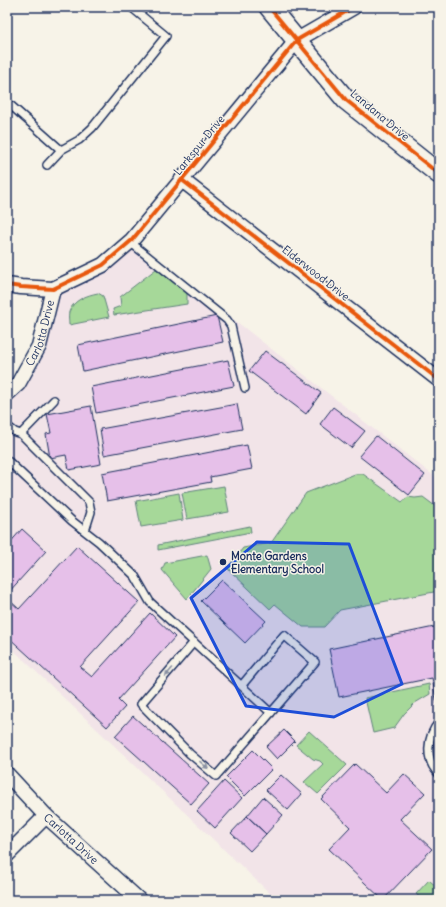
<svg xmlns="http://www.w3.org/2000/svg" width="446" height="907" font-family="Delius,sans-serif">
  <style>
    .built { fill: #f2e4e8 }
    .green { fill: #a6d899; stroke: #60847c }
    .building { fill: #e6c0e9; stroke: #1b2f5e }
    .lines { fill: none; stroke-linecap: round; stroke-linejoin: round }
    .lane-casing { stroke: #1b2f5e; stroke-width: 10 }
    .street-casing { stroke: #1b2f5e; stroke-width: 17 }
    .secondary-casing { stroke: #1b2f5e; stroke-width: 22 }
    .lane { stroke: #f7f3e8; stroke-width: 7 }
    .street { stroke: #f7f3e8; stroke-width: 14 }
    .secondary { stroke: #f7f3e8; stroke-width: 19 }
    .cycleway-casing { stroke: #f7f3e8; stroke-width: 6 }
    .cycleway { stroke: #e8590c; stroke-width: 4 }
    .oneway { fill: #8991a3 }
    .marked { fill: #1d4ed8; fill-opacity: 0.2; stroke: #1d4ed8; stroke-width: 3; stroke-linejoin: round }
    .poi-dot { fill: #1b2f5e; stroke: #f7f3e8; stroke-width: 1.5 }
    .labels { text-anchor: middle; dominant-baseline: central; stroke-width: 3; stroke-linejoin: round; paint-order: stroke }
    .street-label { font-size: 11px; fill: #1b2f5e; stroke: #f7f3e8 }
    .poi-label { font-size: 11px; font-weight: bold; fill: #1b2f5e; stroke: #f7f3e8; text-anchor: start }
  </style>
  <rect width="100%" height="100%" fill="#f7f3e8"/>
  <filter id="ink" filterUnits="userSpaceOnUse"><feTurbulence type="fractalNoise" baseFrequency=".025" numOctaves="2"/><feDisplacementMap in="SourceGraphic" scale="8" xChannelSelector="R" yChannelSelector="G"/><feConvolveMatrix kernelMatrix="1 2 1 2 8 2 1 2 1" color-interpolation-filters="sRGB"/></filter>
  <g filter="url(#ink)">
    <path class="built" d="M132,240l307,240v420h-162l-270,-256v-250l11,-10 35,-95z"/>
    <path class="green" d="M156,269l31,24v11l-73,11 -1,-6 8,-3 -1,-9z
      M98,293l5,3 6,21 -40,8c0,-4 -1,-9 0,-13 4,-12 18,-17 29,-19z
      M355,474h8l39,28 6,-5 7,1 8,-1 16,12v82l-99,19 -16,17h-21l-28,-23 -5,5 -43,-41 16,-20 28,-5 35,-50z
      M224,486l5,26 -42,7 -5,-26z
      M179,493l4,27 -42,7 -5,-26z
      M250,526l1,6 -93,18v-5z
      M207,555l4,14 -24,30 -25,-29 3,-7z
      M429,684l1,10 -15,9 -11,11 -10,14 -21,5 -8,-35z
      M309,731l38,34 -29,29 -14,-12 19,-18 -3,-3 -7,-2 -17,-14z
      M429,880l10,9v7l-4,4h-12l-7,-6z"/>
    <path class="building" d="M217,316l6,26 -140,29 -5,-26z
      M265,351l56,42 -15,21 -57,-43z
      M228,360l6,26 -138,27 -5,-26z
      M237,404l5,25 -138,26 -4,-26z
      M91,406l10,58 -32,6 -3,-15 -16,3 -4,-24 5,-1 -4,-19z
      M333,407l32,24 -14,17 -31,-24z
      M376,436l49,39 -16,20 -50,-39z
      M247,445l5,24 -42,8 1,5 -104,19 -5,-28z
      M22,529l24,22 -39,43v-48z
      M77,546l62,56 -59,65 12,10 58,-64 25,24 -57,63 7,7 -18,20 -100,-91v-38l12,11z
      M222,580l44,41 -21,22 -44,-42z
      M439,626v79h-2l-5,-27 -93,19 -10,-48z
      M133,716l76,68 -18,20 -76,-68z
      M284,730l11,11 -18,18 -11,-12z
      M253,750l19,19 -27,27 -19,-19z
      M355,764l31,29 18,-19 21,19 -25,26 32,30 -49,51 -54,-51 21,-22 -29,-28z
      M281,775l21,19 -14,16 -22,-20z
      M224,781l18,17 -27,30 -18,-17z
      M263,797l20,18 -17,19 -19,-18z
      M247,816l19,18 -16,17 -19,-18z"/>
    <g class="lines">
      <g class="lane-casing">
        <path id="lane" d="M7,102l54,48
          M47,165l14,-15 18,-10 13,-12 74,-92 -35,-29
          M130,242l97,78 4,6 14,62
          M7,426l8,6 6,2 68,68 2,10 -6,19
          M21,434l33,-34
          M7,460l65,61 27,21 36,34 15,26 121,111
          M194,642l-53,62 49,50 26,22 99,-114 -31,-27 -42,50
          M439,722c-12,14 -15,38 0,52"/>
      </g>
      <g class="street-casing">
        <g id="street">
          <path d="M182,180l257,200"/>
          <path d="M7,285l14,2 32,2 50,-24 29,-25 165,-200 57,-33"/>
          <path id="s1" d="M7,394l11,-10 21,-38 14,-57"/>
          <path id="s2" d="M7,774l39,42 93,84"/>
          <path d="M7,855l39,-39"/>
        </g>
      </g>
      <g class="secondary-casing">
        <path id="secondary" d="M269,7l77,93 93,74"/>
      </g>
      <use href="#lane" class="lane"/>
      <use href="#street" class="street"/>
      <use href="#secondary" class="secondary"/>
      <g class="cycleway-casing">
        <path id="cycleway" d="M269,7l77,93 93,74
          M182,180l257,200
          M7,285l14,2 32,2 50,-24 29,-25 165,-200 57,-33"/>
      </g>
      <use href="#cycleway" class="cycleway"/>
    </g>
    <defs><path id="oneway-solid" d="M-6-.8H1V-3.2L6.5 0L1 3.2V.8H-6Z"/></defs>
    <g class="oneway">
      <use href="#oneway-solid" transform="translate(169 672) rotate(130)"/>
      <use href="#oneway-solid" transform="translate(204 765) rotate(40)"/>
    </g>
  </g>
  <path class="marked" d="M257,542l92,2 53,140 -68,33 -88,-11 -55,-108z"/>
  <circle class="poi-dot" cx="223" cy="562" r="4"/>
  <g class="labels">
    <g class="street-label">
      <text transform="translate(380 115) rotate(40)">Landana Drive</text>
      <text transform="translate(199 145) rotate(-51)">Larkspur Drive</text>
      <text transform="translate(316 273) rotate(38)">Elderwood Drive</text>
      <text stroke="none"><textPath href="#s1" startOffset="71">Carlotta Drive</textPath></text>
      <text stroke="none"><textPath href="#s2" startOffset="91">Carlotta Drive</textPath></text>
    </g>
    <g class="poi-label">
      <text x="231" y="556">Monte Gardens<tspan x="231" dy="13">Elementary School</tspan></text>
    </g>
  </g>
  <rect width="446" height="907" fill="none" stroke="#f7f3e8" stroke-width="24"/>
  <rect x="12" y="12" width="422" height="883" fill="none" stroke="#1b2f5e" stroke-width="1.5" filter="url(#ink)"/>
</svg>
